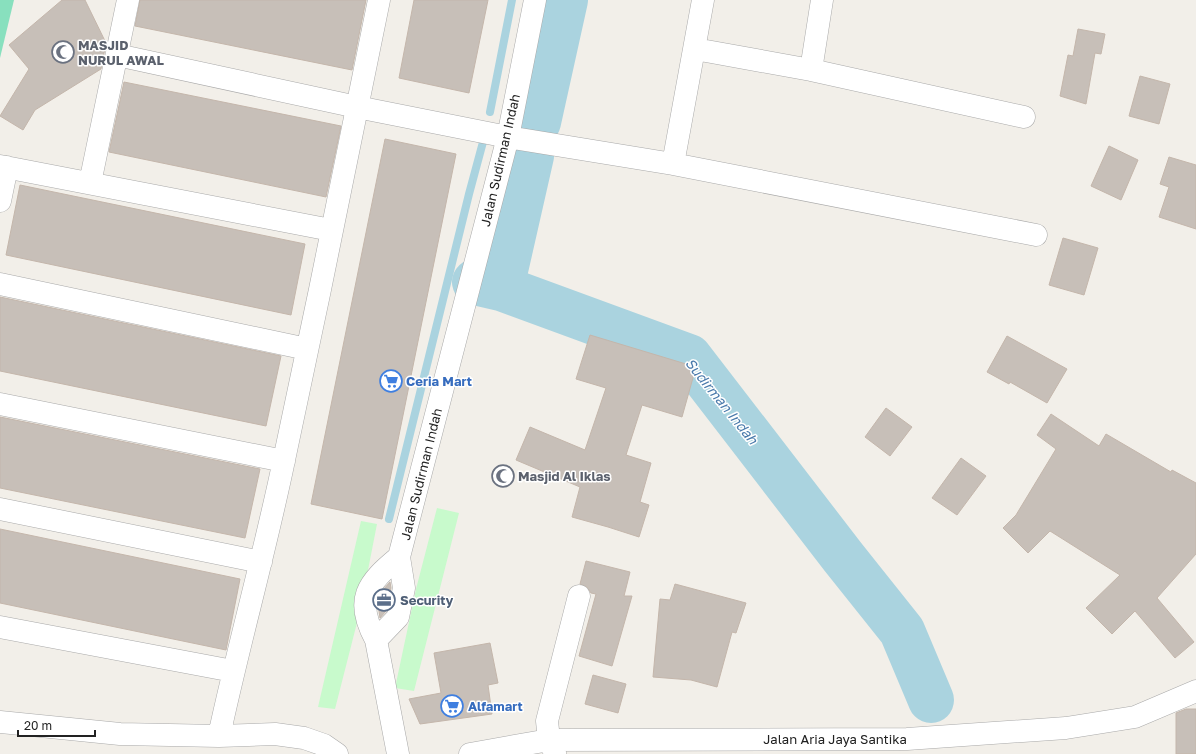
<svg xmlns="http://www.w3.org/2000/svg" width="1196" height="754" font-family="'Golos Text',sans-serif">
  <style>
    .park { fill: #c8facc }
    .pitch { fill: #88e0be }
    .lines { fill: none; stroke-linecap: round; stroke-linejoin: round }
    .stream { stroke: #aad3df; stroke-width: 8 }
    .river { stroke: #aad3df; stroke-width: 46 }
    .building { fill: #c7bfb8; stroke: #c4b6ab }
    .minor-casing { stroke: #a9a9a9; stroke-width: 23 }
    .minor { stroke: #fff; stroke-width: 22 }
    .labels { text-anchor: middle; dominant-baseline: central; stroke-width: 3; stroke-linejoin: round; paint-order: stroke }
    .worship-label { font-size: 13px; font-weight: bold; fill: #5b616d; stroke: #fff; text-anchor: start }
    .street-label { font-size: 13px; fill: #222; stroke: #fff }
    .shop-label { font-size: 13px; font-weight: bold; fill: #366cbe; stroke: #fff; text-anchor: start }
    .service-label { font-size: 13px; font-weight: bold; fill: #4e5e75; stroke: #fff; text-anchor: start }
    .water-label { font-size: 14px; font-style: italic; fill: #4a7aab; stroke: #fff }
  </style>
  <rect width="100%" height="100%" fill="#f2efe9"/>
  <path class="park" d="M437,508l22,5 -45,178 -19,-3 21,-99z
    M361,521l16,3 -17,87 -25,98 -17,-2z"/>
  <path class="pitch" d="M0,0h14l-14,58z"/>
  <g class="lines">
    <path class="stream" d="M490,112l22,-112
      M389,519l80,-325 14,-52"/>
    <path class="river" d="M538,122l27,-122
      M475,282l26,6 188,69 154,200 59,74 29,69
      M501,288l30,-132"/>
  </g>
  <path class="building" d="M62,0h23l21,43 -5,26 -66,41 -12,20 -23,-14 29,-47 -20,-24z
    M140,0h226l-14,70 -217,-44z
    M414,0h74l-19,93 -70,-15z
    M1078,29l27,5 -4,20 -6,-1 -9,51 -26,-8 8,-41 5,1z
    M1140,76l30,8 -11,40 -30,-8z
    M124,82l217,44 -15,71 -217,-45z
    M385,139l71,15 -74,365 -71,-15z
    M1109,146l29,14 -17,40 -30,-14z
    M1169,157l27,8v64l-37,-12 10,-30 -9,-3z
    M20,185l285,59 -14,71 -285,-60z
    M1063,238l35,10 -14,47 -35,-10z
    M0,297l281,59 -15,70 -266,-55z
    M590,335l106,32 -14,50 -40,-12 -16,50 25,8 -11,39 9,3 -10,32 -31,-10 -36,-10 8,-30 -64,-27 14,-33 55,23 21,-62 -30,-9z
    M1007,336l60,33 -20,34 -37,-21 -1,2 -22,-12z
    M886,408l26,19 -22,29 -25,-19z
    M1051,414l48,32 7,-12 65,38 1,-2 24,13v71l-39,44 37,44 -19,16 -40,-47 -23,23 -26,-26 34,-33 -70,-44 -22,22 -25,-25 13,-13 40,-66 -19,-14z
    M0,417l260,52 -15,69 -245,-50z
    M961,458l25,18 -29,39 -25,-17z
    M0,529l240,50 -14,71 -226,-47z
    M586,561l44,11 -6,24h8l-20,70 -33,-10 17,-62 -5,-1 -4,-6 -7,-3z
    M390,582l1,6 -5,23 -6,7 -2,-14 1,-7 3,-6z
    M675,584l71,19 -10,30 -4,-1 -15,55 -26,-7 -38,-3 7,-78 10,1z
    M490,643l8,40 -10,2 4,29 -72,10 -11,-25 32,-6 -7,-40z
    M593,675l33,9 -8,29 -33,-9z
    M1186,709h10v45h-20v-41z"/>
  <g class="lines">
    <g class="minor-casing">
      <path id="minor" d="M695,49l116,21 213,47
        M117,55l240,52 151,30 165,27 363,71
        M811,70l11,-70
        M673,164l30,-164
        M0,166l331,64
        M90,183l38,-183
        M0,201l7,-34
        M0,284l307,65
        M0,404l284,57
        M0,509l261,53
        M0,627l233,44
        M376,640c-22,-40 -9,-57 23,-83
        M0,722l120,12 99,2 56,-2 29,4 20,7 13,9
        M219,736c20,-93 46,-184 65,-276 33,-153 64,-307 95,-460
        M555,753l-6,-13 -2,-19 32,-125
        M398,754l-22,-114 22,-23 6,-29 -5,-31 109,-420 27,-137
        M470,754l79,-14 358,-1 159,-11 69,-11 61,-26"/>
    </g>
    <use href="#minor" class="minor"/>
  </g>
  <defs>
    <g id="mosque-ring" transform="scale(1.15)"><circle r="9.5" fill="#fff" stroke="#6b7280" stroke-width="1.5"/><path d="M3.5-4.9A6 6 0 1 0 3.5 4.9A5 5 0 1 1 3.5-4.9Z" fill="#6b7280"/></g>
    <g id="supermarket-ring" transform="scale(1.15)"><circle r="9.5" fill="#fff" stroke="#3f7fe0" stroke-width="1.5"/><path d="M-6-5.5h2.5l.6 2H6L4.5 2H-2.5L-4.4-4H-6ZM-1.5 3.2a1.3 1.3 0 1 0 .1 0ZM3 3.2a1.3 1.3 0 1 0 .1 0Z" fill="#3f7fe0"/></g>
    <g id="office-ring" transform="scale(1.15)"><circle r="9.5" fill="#fff" stroke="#5c6f8a" stroke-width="1.5"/><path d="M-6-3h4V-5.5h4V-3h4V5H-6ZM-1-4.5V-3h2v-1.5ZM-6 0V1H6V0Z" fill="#5c6f8a"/></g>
  </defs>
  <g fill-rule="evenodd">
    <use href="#mosque-ring" x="63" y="52"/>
    <use href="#supermarket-ring" x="391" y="381"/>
    <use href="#mosque-ring" x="503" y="476"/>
    <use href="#office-ring" x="384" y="600"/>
    <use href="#supermarket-ring" x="452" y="706"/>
  </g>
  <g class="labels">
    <g class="worship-label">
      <text x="78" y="45">MASJID<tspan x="78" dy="15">NURUL AWAL</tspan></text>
      <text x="518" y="476">Masjid Al Iklas</text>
    </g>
    <g class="street-label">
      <text transform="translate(500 160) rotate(-77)">Jalan Sudirman Indah</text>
      <text transform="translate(421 474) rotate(-76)">Jalan Sudirman Indah</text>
      <text x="835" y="739">Jalan Aria Jaya Santika</text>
    </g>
    <g class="shop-label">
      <text x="406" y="381">Ceria Mart</text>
      <text x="468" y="706">Alfamart</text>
    </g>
    <g class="service-label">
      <text x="400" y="600">Security</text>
    </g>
    <g class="water-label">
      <text transform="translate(722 401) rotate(51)">Sudirman Indah</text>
    </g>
  </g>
  <path d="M18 730v6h77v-6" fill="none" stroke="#222222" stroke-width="2"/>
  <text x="24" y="730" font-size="12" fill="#222222" stroke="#ffffff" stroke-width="3" paint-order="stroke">20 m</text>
</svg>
